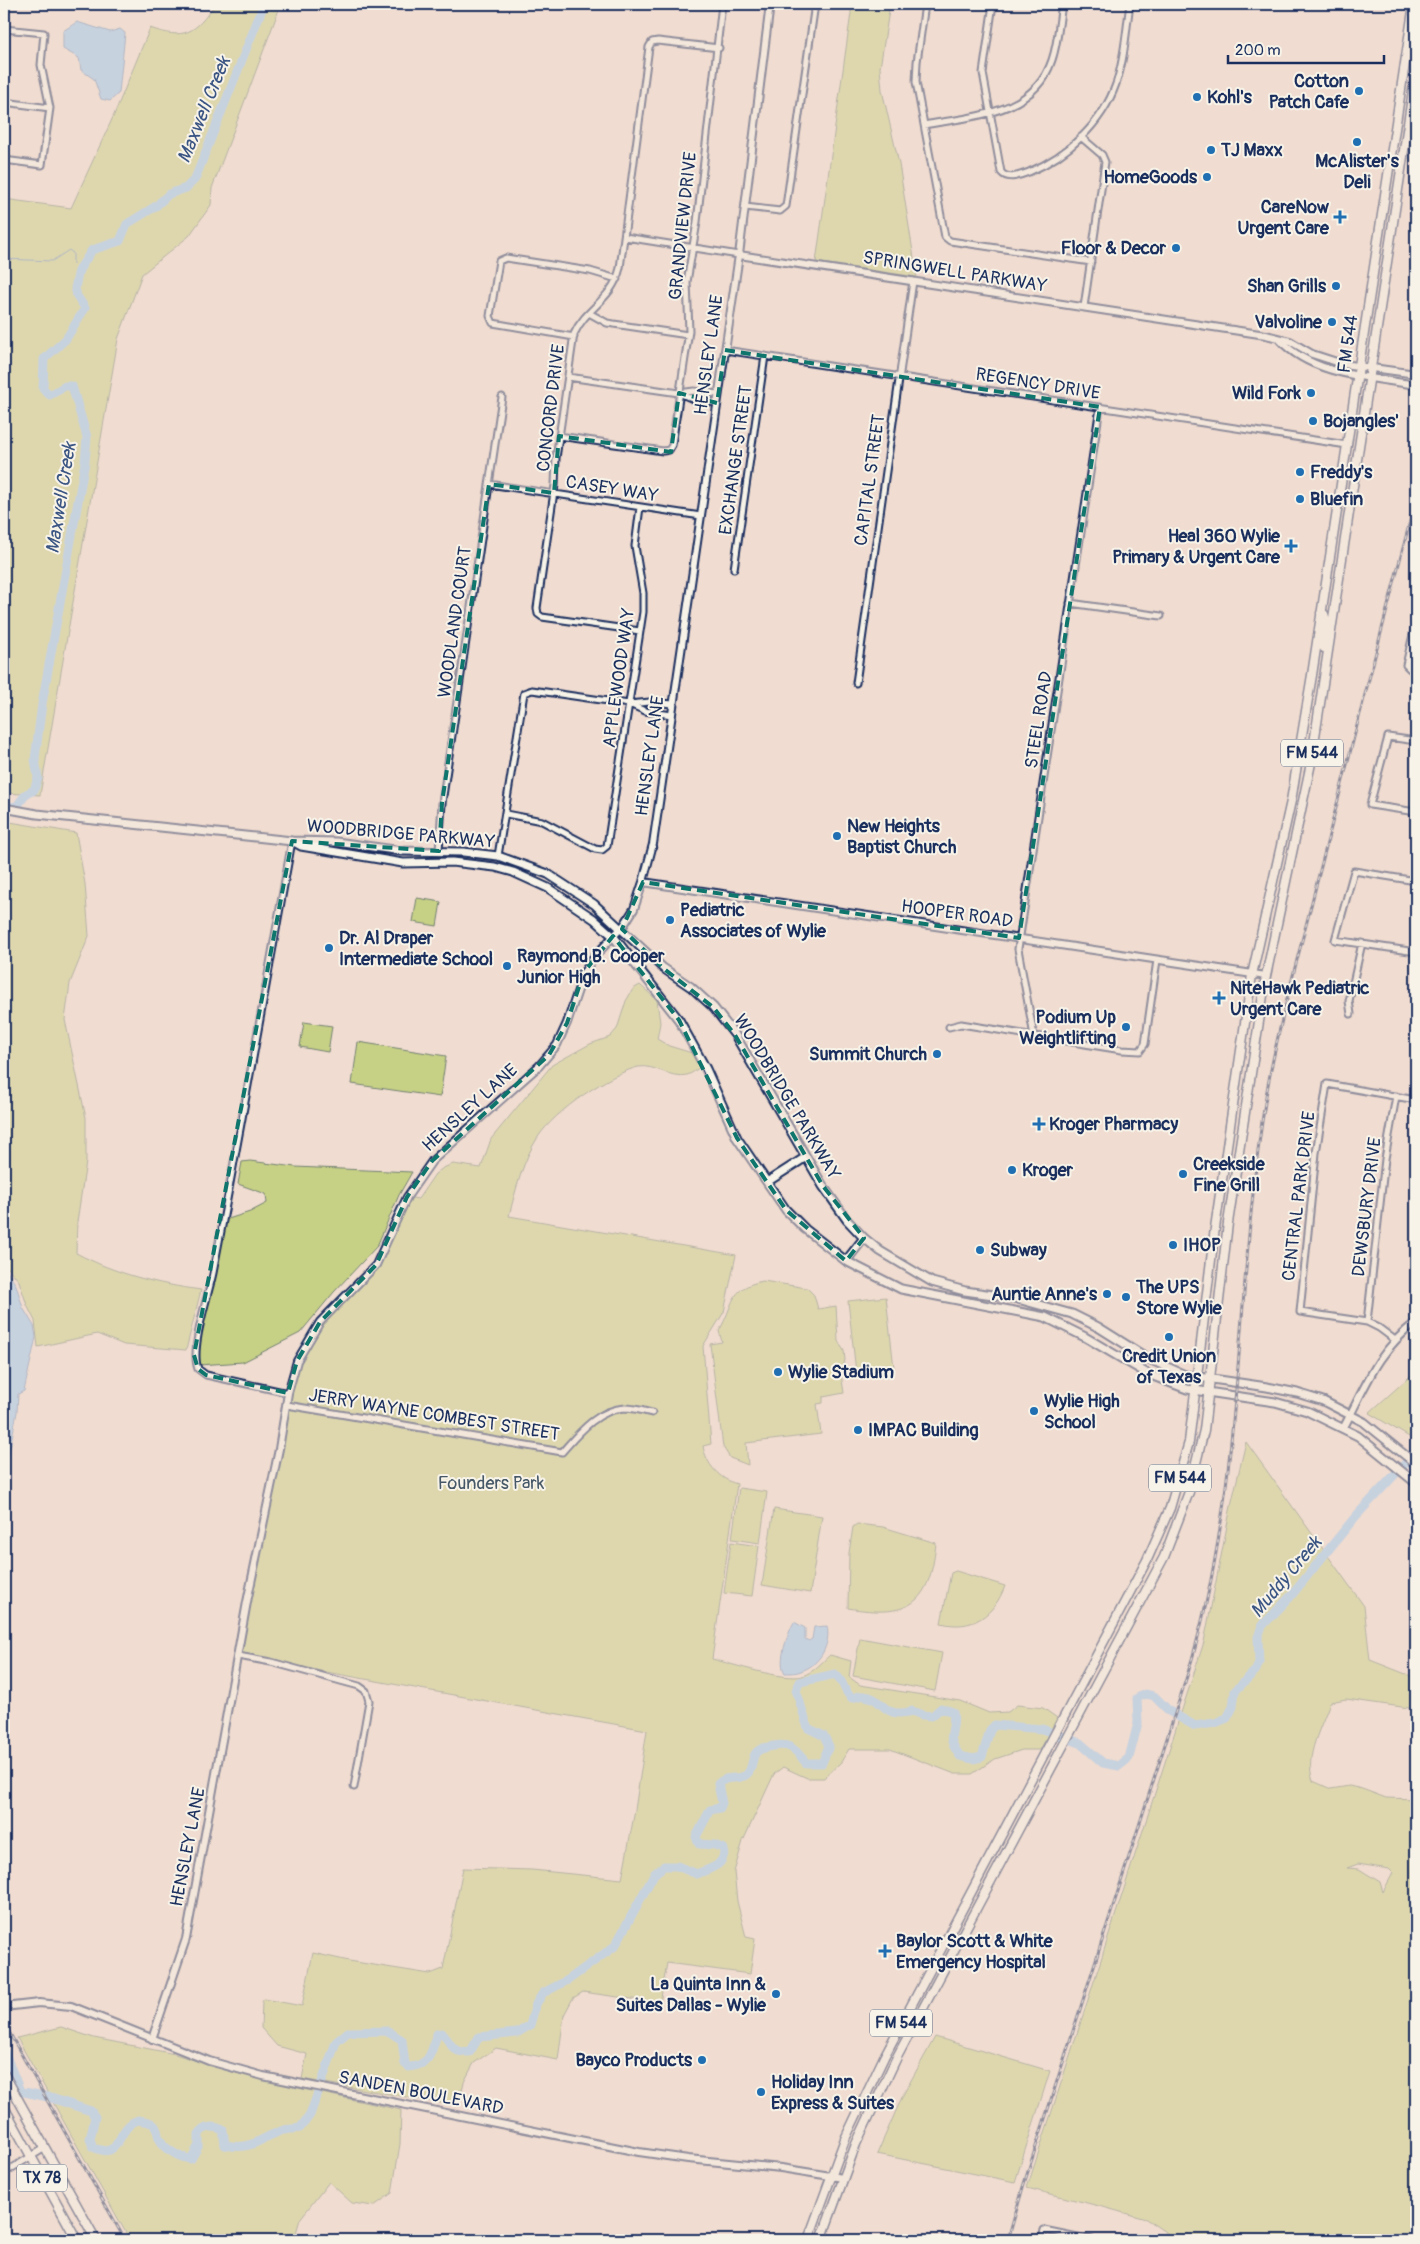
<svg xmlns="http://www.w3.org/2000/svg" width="1420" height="2244" font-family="Pangolin,sans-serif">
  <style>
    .green { fill: #c7d185; stroke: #718072; fill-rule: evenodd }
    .water { fill: #96c5f1; stroke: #6589b6 }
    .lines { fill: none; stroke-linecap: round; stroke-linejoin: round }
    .stream { stroke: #6589b6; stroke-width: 1 }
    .river { stroke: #96c5f1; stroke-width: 9 }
    .minor-casing { stroke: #1b2f5e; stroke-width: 9 }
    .tertiary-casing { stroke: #1b2f5e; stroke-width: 10 }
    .secondary-casing { stroke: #1b2f5e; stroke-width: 11 }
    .primary-casing { stroke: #1b2f5e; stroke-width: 11 }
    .minor { stroke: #f7f3e8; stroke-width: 5 }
    .tertiary { stroke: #f7f3e8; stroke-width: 6 }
    .secondary { stroke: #f7f3e8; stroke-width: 7 }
    .primary { stroke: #f7f3e8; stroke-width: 8 }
    .rail-casing { stroke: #1b2f5e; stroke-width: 3 }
    .rail { stroke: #f7f3e8; stroke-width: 1; stroke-dasharray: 4; stroke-linecap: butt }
    .marked { fill: none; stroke: #0f766e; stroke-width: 4; stroke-dasharray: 10 6; stroke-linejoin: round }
    .poi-dot { fill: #1f6fb2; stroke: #f7f3e8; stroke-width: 2 }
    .labels { text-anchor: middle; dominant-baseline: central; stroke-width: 4; stroke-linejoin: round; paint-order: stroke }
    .shield { fill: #f7f3e8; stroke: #5d6a87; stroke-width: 1 }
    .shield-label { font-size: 16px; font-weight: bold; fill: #1b2f5e }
    .poi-label { font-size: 18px; font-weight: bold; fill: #1b2f5e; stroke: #f7f3e8; text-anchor: start }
    .street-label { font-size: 18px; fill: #1b2f5e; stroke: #f7f3e8 }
    .park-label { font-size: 18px; fill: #465868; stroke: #f7f3e8 }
    .water-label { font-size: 19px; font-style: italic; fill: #3a5483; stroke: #f7f3e8 }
  </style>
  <rect width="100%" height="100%" fill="#f0dcd0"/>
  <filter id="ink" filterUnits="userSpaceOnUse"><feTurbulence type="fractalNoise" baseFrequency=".02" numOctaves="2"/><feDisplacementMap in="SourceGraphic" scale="10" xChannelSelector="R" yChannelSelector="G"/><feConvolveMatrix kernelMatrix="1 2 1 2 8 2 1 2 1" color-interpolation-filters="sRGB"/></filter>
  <g filter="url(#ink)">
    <path class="green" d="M215,4h66l-69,184 -1,17 -22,31 -47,38 -24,65 -78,456 -36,-2v-594l67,9 43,-93 36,-87c34,12 45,6 65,-24z
      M851,4h39l-10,64 2,22 17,74 18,113 -101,-15 35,-249z
      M4,821l72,12 9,51 4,52 -19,47 -5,37 21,98v44l-9,60 -1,31c40,21 81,31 125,37l-15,60 -62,-5 -27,-11 -59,13 -3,-26 -8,-16 -8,-24 -15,-18z
      M417,898l24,4 -4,24 -24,-4z
      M640,985l17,15 3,23 -3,16 12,7 23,7 8,14c-4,3 -9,7 -13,8 -17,4 -32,-11 -49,-8 -29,7 -83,44 -100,70 -15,23 -22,52 -29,79l227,39 -12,57 -21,34 8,98 -8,2c3,18 16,33 34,38l-25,175c20,5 72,22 90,17 12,-4 19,-13 28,-21l21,6 -2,16 11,8 100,16 29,12 19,-1 9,-7 26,3 14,10 -17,32h-18l-27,9 -23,15h-17l-65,-25h-41l-8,13 -17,16h-17l-24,-11 -9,7 -31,67 -9,31 3,29 9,36 9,2 -5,35 -83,-11 -7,40 -77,-11 -10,6 -9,17 -6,45 -62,-12 -22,15 -10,19 -6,24 -156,-27 5,-25 -30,-8 -16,-18 1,-26 2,-3 38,7 11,-53 36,8 81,13 13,-5 20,-101 69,2 90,9 13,-69 12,-80 -409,-74 59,-295 35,-51 39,-40 36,-73 11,2 17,-25 8,-6 10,-4 28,4 10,-29 61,-74 38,-21 20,-7 7,-8 9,-28 7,-12z
      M304,1022l28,4 -4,26 -28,-5z
      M358,1042l88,14 -6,41 -88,-13z
      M250,1161l45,6 117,5 -13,23 -22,51 -43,46 -34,41 -57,29 -44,3 -1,-15 27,-130 25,-8 17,-9 -1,-9 -28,-10 4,-22z
      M763,1281l44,7 7,7 4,14 18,-3 2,35 6,10 1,9 -4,14 3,19 -21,4v6l-6,1 4,30 -75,9 2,22 -18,-7 -7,-11 -13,-103 12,-2 -3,-11c16,-27 9,-43 44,-50z
      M886,1297l8,71 -38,4 -8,-71z
      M1416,1371v70l-47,-28z
      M1246,1442l118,164 6,54 46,18v31l-70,-10 -16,3c-8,24 -26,54 -17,79l18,8 18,-3 13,3 24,9 30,1v143l-6,-3 6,6v295h-239l-31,-21 -43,-12 -76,-19 177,-546 28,-141zM1358,1864l31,5 4,4 -10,19 -3,-10 -21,-13 -12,-1z
      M739,1488l28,4 -7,51 -28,-4z
      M774,1509l48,7 -12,77 -48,-8z
      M857,1524l26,3 53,16c-6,63 -28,75 -88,65l1,-55 4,-26z
      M731,1542l28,4 -7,50 -28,-3z
      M956,1571l49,15c-11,29 -32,45 -64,37l10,-50z
      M860,1638l82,15 -7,38 -82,-15z
      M61,2027l33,11 81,16 50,16 68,17 108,23 -1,34 -8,49 -18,13 -22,-3 -23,-21 -29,37 -6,21h-164l-113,-202z
      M935,2037l115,34 -35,111 -138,-28 26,-59z"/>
    <path class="water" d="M77,22l33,10 10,-3 5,4 -6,60 -9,8 -9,-2 -7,-20 -13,-9 -2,-12 -16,-9v-18z
      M4,1267l12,18 7,23 11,18 2,11 -12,54 -6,3 -1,18 -13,67z
      M794,1622l11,6v11l4,2 3,-2 2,-12 13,-1c4,18 -7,39 -26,45 -4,2 -11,2 -16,2 -8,-11 3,-40 9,-51z"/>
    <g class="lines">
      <path class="stream" d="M4,259l48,2 17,-11 4,3v11l6,6"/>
      <path class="river" d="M4,808l13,-2 9,-12 8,-4 4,-12 -3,-19 7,-55 43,-242 2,-25 -15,-51h-7l-15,9 -7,-6 1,-30 22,-20 19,-31 -8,-12 -2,-8 4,-18 13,-20 28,-9 7,-17 29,-18 13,-12 17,-6 9,-9 69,-175
        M4,2051l16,40 28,6 43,14 4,6 -5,22 3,8c30,15 22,-20 45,-27 4,1 11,1 15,4 5,4 4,9 6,14 6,12 21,20 32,21l8,-14v-11c6,-9 16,-8 24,-4l2,15c29,6 35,-8 59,-15 5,-1 11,-1 16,-2l10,-13 26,-73 12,-10 40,-1 14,9 3,24 4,3c21,-1 23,-16 28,-33l5,-1c11,12 9,20 28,19l9,-15 38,-4 13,-8 6,-21 7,-11 25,-13 47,-34 39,-72 10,-8h13l20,8c14,-6 28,-8 27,-25l-9,-4 -16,-1 -3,-7 14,-27 10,-2 2,-5 -4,-19c10,-10 18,-3 28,-9 7,-5 5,-14 9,-21 3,-5 8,-6 13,-7 21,-5 26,0 38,16h16l7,-17 -5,-10 -16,-8 -12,-38 4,-8 35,-8c10,8 7,16 17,24 3,-1 8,-3 12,-2 20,1 18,24 48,15l10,4 10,1 9,-8 12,4c4,21 -10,22 7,44l13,3 9,-2 8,-27 5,-5 47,4 38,14 23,20 16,3 10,-8 9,-35 -1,-25 9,-4 8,2 15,15 26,15 20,-3 12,-5 6,-11 2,-16 21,-21 3,-8 -1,-25 4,-11 29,-30 65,-80 60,-64"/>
      <g class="minor-casing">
        <path id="minor" d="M925,4l-8,58 -1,20 29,155 5,4 141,21
          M993,4l-10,69 18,99c7,9 19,3 28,0 38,-16 73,-48 87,-88 9,-26 10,-54 14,-80
          M4,29l40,4 -3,32 9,43 -8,57 -38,-5
          M4,102l46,6
          M924,125c48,-9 110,-10 128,-65 6,-17 7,-38 10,-56
          M1081,137l21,18 3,7 -21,145
          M745,207l35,4 6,-5 29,-202
          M625,237l114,18
          M589,313l18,10 81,12
          M574,337l-81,-14 -3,-7 9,-55 7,-3 84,13 27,8
          M725,350l622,95
          M568,377l111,16
          M717,403l-22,-3 -16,-7 15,-2 24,3
          M559,436l104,15 6,-1 3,-5 17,-114 -2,-49 10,-60 25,-218
          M489,484l212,32
          M734,569l31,-213
          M1070,603l91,13
          M1416,621l-10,44 4,4 6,1
          M640,631l-98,-14 -4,-3 -1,-6 18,-123 1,-27 18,-124c13,-28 38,-33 46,-66l29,-221 3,-5 6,-1 61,7
          M856,683l57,-402
          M672,715l-27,-4 -16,-7 21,-2 23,2
          M1416,741l-28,-4 -18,68 46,7
          M506,814l36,7 53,28 7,1 5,-4 36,-234v-19l-8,-47 5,-39
          M439,851l3,-48 60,-406
          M498,856l26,-163 8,-3 97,14
          M1416,881l-62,-10 -19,69 81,12
          M1351,1014l-2,-13 13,-58
          M949,1027l12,-3 161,26 18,1 5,-7 12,-84
          M1034,1036l-16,-87 82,-542
          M1367,1322l18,-163 11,-63
          M1395,1340l-16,-12 -12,-6 -67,-10 16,-159 11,-69 89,16
          M288,1393l-82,-18 -8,-6c-8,-21 10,-72 15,-96 28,-144 53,-288 79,-432
          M287,1405l275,47c16,-18 36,-43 63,-44 9,0 19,3 27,5
          M238,1656l33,6 88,24 7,5 3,10 -15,86
          M4,2173l41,-25
          M1042,2240l2,-10 48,10"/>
      </g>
      <g class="tertiary-casing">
        <path id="tertiary" d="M739,255l527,80 24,6 22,13 31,10 73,10
          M1280,340c33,36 91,37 136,45
          M643,882l623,94
          M1344,1427c23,-43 32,-74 72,-105
          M4,2007l35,-4 32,3 138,55 54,15 376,76 49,7 93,9 62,10
          M152,2039l34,-100 61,-337 32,-153 9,-56 9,-32 23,-39 56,-57 31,-68 25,-36 107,-95 18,-21 10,-22 17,-51 11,-16 29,-31 10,-16 9,-27 10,-38 86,-589 31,-251"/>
      </g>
      <g class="secondary-casing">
        <path id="secondary" d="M4,808l33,6 255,27 44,1 66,9 61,1 35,4 50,18 46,30 69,64 28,19 22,20 22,28 88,151 24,34 17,18 16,13 52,31 33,9 49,7 58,16 26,13 51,32 36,16 82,12 30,6 26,8 41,21 52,42
          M292,841l9,5 102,17 49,-1 43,5 18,5 35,16 46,31 20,18 65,83 27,49 31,69 49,72 19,19 41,32 55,28 144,28 40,20 63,37 39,15 88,13 32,9 51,25 58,47
          M767,1182l39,-25
          M846,1261l18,-23"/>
      </g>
      <g class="primary-casing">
        <path id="primary" d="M1321,613l3,1 3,10 -3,24
          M4,2074l92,166
          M4,2107l73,133
          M808,2240l37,-101 39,-82 263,-497 23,-52 19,-66 25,-207 38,-260 39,-174 21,-126 102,-671
          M821,2240l35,-96 41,-87 267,-500 25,-65 15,-62 24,-207 38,-247 45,-213 105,-692"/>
      </g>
      <use href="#minor" class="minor"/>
      <use href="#tertiary" class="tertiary"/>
      <use href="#secondary" class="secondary"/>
      <use href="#primary" class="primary"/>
      <g class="rail-casing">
        <path id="rail" d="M4,2023l121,217
          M1008,2240l15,-53 164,-511c58,-188 47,-387 79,-580 12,-69 32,-138 49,-206 33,-131 67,-261 101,-392"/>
      </g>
      <use href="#rail" class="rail"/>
    </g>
  </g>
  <path d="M0 0H1420V2244H0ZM725,350l375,57 -81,531 -376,-56 -21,47 41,39 50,39 22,28 88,151 41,52 -18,23 -60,-51 -49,-72 -58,-118 -66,-84 -29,36 -17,51 -18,32 -117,106 -25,36 -31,68 -56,57 -23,39 -9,32 -82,-18 -8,-6 -4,-14 98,-514 147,10 3,-48 47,-319 65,9 5,-57 112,16 8,-59 38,10z" fill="#f0dcd0" fill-opacity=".55" fill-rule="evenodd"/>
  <path class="marked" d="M725,350l375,57 -81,531 -376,-56 -21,47 41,39 50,39 22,28 88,151 41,52 -18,23 -60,-51 -49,-72 -58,-118 -66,-84 -29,36 -17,51 -18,32 -117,106 -25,36 -31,68 -56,57 -23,39 -9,32 -82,-18 -8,-6 -4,-14 98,-514 147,10 3,-48 47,-319 65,9 5,-57 112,16 8,-59 38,10z"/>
  <g class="poi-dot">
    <circle cx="1359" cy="91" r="5"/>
    <circle cx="1197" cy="97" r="5"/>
    <circle cx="1357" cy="142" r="5"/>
    <circle cx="1211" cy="150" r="5"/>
    <circle cx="1207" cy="177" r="5"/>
    <path d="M1337.5 209.5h5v5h5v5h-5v5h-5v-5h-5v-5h5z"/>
    <circle cx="1176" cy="248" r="5"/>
    <circle cx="1336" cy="286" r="5"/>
    <circle cx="1332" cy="322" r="5"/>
    <circle cx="1311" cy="393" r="5"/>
    <circle cx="1313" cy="421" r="5"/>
    <circle cx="1300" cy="472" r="5"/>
    <circle cx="1300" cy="499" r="5"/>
    <path d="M1288.5 538.5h5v5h5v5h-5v5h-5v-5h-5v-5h5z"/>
    <circle cx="837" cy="836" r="5"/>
    <circle cx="670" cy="920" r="5"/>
    <circle cx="329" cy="948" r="5"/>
    <circle cx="507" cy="966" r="5"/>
    <path d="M1216.5 990.5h5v5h5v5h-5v5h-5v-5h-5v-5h5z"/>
    <circle cx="1126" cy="1027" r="5"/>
    <circle cx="937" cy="1054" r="5"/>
    <path d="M1036.5 1116.5h5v5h5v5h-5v5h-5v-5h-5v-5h5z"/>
    <circle cx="1012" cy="1170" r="5"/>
    <circle cx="1183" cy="1174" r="5"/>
    <circle cx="1173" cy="1245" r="5"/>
    <circle cx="980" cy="1250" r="5"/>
    <circle cx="1107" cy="1294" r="5"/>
    <circle cx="1126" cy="1297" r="5"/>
    <circle cx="1169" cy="1337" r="5"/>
    <circle cx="778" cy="1372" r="5"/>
    <circle cx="1034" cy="1411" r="5"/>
    <circle cx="858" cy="1430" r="5"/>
    <path d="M882.5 1943.5h5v5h5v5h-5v5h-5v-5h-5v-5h5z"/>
    <circle cx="776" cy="1994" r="5"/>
    <circle cx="702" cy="2060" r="5"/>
    <circle cx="761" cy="2092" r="5"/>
  </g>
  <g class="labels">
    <g class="shield">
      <rect x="1281" y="739.5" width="62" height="27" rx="4"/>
      <rect x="1149" y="1464.5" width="62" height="27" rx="4"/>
      <rect x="870" y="2009.5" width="62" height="27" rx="4"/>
      <rect x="17" y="2164.5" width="50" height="27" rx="4"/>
    </g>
    <g class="shield-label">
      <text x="1312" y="753">FM 544</text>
      <text x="1180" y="1478">FM 544</text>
      <text x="901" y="2023">FM 544</text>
      <text x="42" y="2178">TX 78</text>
    </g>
    <g class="poi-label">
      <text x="1349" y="81" text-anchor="end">Cotton<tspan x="1349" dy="21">Patch Cafe</tspan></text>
      <text x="1207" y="97">Kohl's</text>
      <text x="1221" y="150">TJ Maxx</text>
      <text x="1357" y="161" text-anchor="middle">McAlister's<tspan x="1357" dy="21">Deli</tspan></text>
      <text x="1197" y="177" text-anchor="end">HomeGoods</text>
      <text x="1329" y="207" text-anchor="end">CareNow<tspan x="1329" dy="21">Urgent Care</tspan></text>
      <text x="1166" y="248" text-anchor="end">Floor &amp; Decor</text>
      <text x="1326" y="286" text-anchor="end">Shan Grills</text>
      <text x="1322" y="322" text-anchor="end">Valvoline</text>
      <text x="1301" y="393" text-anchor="end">Wild Fork</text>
      <text x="1323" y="421">Bojangles'</text>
      <text x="1310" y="472">Freddy's</text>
      <text x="1310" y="499">Bluefin</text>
      <text x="1280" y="536" text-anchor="end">Heal 360 Wylie<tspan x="1280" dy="21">Primary &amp; Urgent Care</tspan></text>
      <text x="847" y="826">New Heights<tspan x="847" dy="21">Baptist Church</tspan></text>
      <text x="680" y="910">Pediatric<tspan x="680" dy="21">Associates of Wylie</tspan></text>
      <text x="339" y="938">Dr. Al Draper<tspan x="339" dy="21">Intermediate School</tspan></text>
      <text x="517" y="956">Raymond B. Cooper<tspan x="517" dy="21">Junior High</tspan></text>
      <text x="1230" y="988">NiteHawk Pediatric<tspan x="1230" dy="21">Urgent Care</tspan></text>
      <text x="1116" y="1017" text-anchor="end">Podium Up<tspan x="1116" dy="21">Weightlifting</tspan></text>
      <text x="927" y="1054" text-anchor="end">Summit Church</text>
      <text x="1049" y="1124">Kroger Pharmacy</text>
      <text x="1193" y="1164">Creekside<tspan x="1193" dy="21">Fine Grill</tspan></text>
      <text x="1022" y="1170">Kroger</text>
      <text x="1183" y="1245">IHOP</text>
      <text x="990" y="1250">Subway</text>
      <text x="1136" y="1287">The UPS<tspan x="1136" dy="21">Store Wylie</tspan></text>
      <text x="1097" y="1294" text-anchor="end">Auntie Anne's</text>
      <text x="1169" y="1356" text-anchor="middle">Credit Union<tspan x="1169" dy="21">of Texas</tspan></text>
      <text x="788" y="1372">Wylie Stadium</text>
      <text x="1044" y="1401">Wylie High<tspan x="1044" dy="21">School</tspan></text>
      <text x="868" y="1430">IMPAC Building</text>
      <text x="896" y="1941">Baylor Scott &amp; White<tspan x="896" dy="21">Emergency Hospital</tspan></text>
      <text x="766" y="1984" text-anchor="end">La Quinta Inn &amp;<tspan x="766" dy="21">Suites Dallas - Wylie</tspan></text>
      <text x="692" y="2060" text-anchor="end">Bayco Products</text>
      <text x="771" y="2082">Holiday Inn<tspan x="771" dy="21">Express &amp; Suites</tspan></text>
    </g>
    <g class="street-label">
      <text transform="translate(683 226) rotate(-84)">GRANDVIEW DRIVE</text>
      <text transform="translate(955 272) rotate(9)">SPRINGWELL PARKWAY</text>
      <text transform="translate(1348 344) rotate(-82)">FM 544</text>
      <text transform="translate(709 355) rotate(-82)">HENSLEY LANE</text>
      <text transform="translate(1038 384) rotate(9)">REGENCY DRIVE</text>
      <text transform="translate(551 408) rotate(-83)">CONCORD DRIVE</text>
      <text transform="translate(736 460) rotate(-82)">EXCHANGE STREET</text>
      <text transform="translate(870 480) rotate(-82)">CAPITAL STREET</text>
      <text transform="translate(612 489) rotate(9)">CASEY WAY</text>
      <text transform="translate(455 622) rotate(-82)">WOODLAND COURT</text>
      <text transform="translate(619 678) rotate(-82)">APPLEWOOD WAY</text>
      <text transform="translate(1039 720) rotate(-81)">STEEL ROAD</text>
      <text transform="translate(650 756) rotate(-82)">HENSLEY LANE</text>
      <text transform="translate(401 834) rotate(5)">WOODBRIDGE PARKWAY</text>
      <text transform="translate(957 914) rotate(8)">HOOPER ROAD</text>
      <text transform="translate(787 1097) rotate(59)">WOODBRIDGE PARKWAY</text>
      <text transform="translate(470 1108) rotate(-42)">HENSLEY LANE</text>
      <text transform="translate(1299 1196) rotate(-83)">CENTRAL PARK DRIVE</text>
      <text transform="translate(1367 1207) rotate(-83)">DEWSBURY DRIVE</text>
      <text transform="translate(434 1415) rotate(9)">JERRY WAYNE COMBEST STREET</text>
      <text transform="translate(188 1847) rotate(-79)">HENSLEY LANE</text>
      <text transform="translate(421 2093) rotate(11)">SANDEN BOULEVARD</text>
    </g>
    <g class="park-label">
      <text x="491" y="1483">Founders Park</text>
    </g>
    <g class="water-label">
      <text transform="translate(204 110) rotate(-68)">Maxwell Creek</text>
      <text transform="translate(61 498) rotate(-81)">Maxwell Creek</text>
      <text transform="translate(1286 1577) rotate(-50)">Muddy Creek</text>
    </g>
  </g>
  <rect width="1420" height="2244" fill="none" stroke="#f7f3e8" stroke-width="20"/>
  <rect x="10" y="10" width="1400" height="2224" fill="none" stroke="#1b2f5e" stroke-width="2" filter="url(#ink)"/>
  <path d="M1228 55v8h156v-8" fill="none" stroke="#1b2f5e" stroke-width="2.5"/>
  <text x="1235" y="55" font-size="15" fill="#1b2f5e" stroke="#f7f3e8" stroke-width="4" paint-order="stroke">200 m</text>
</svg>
